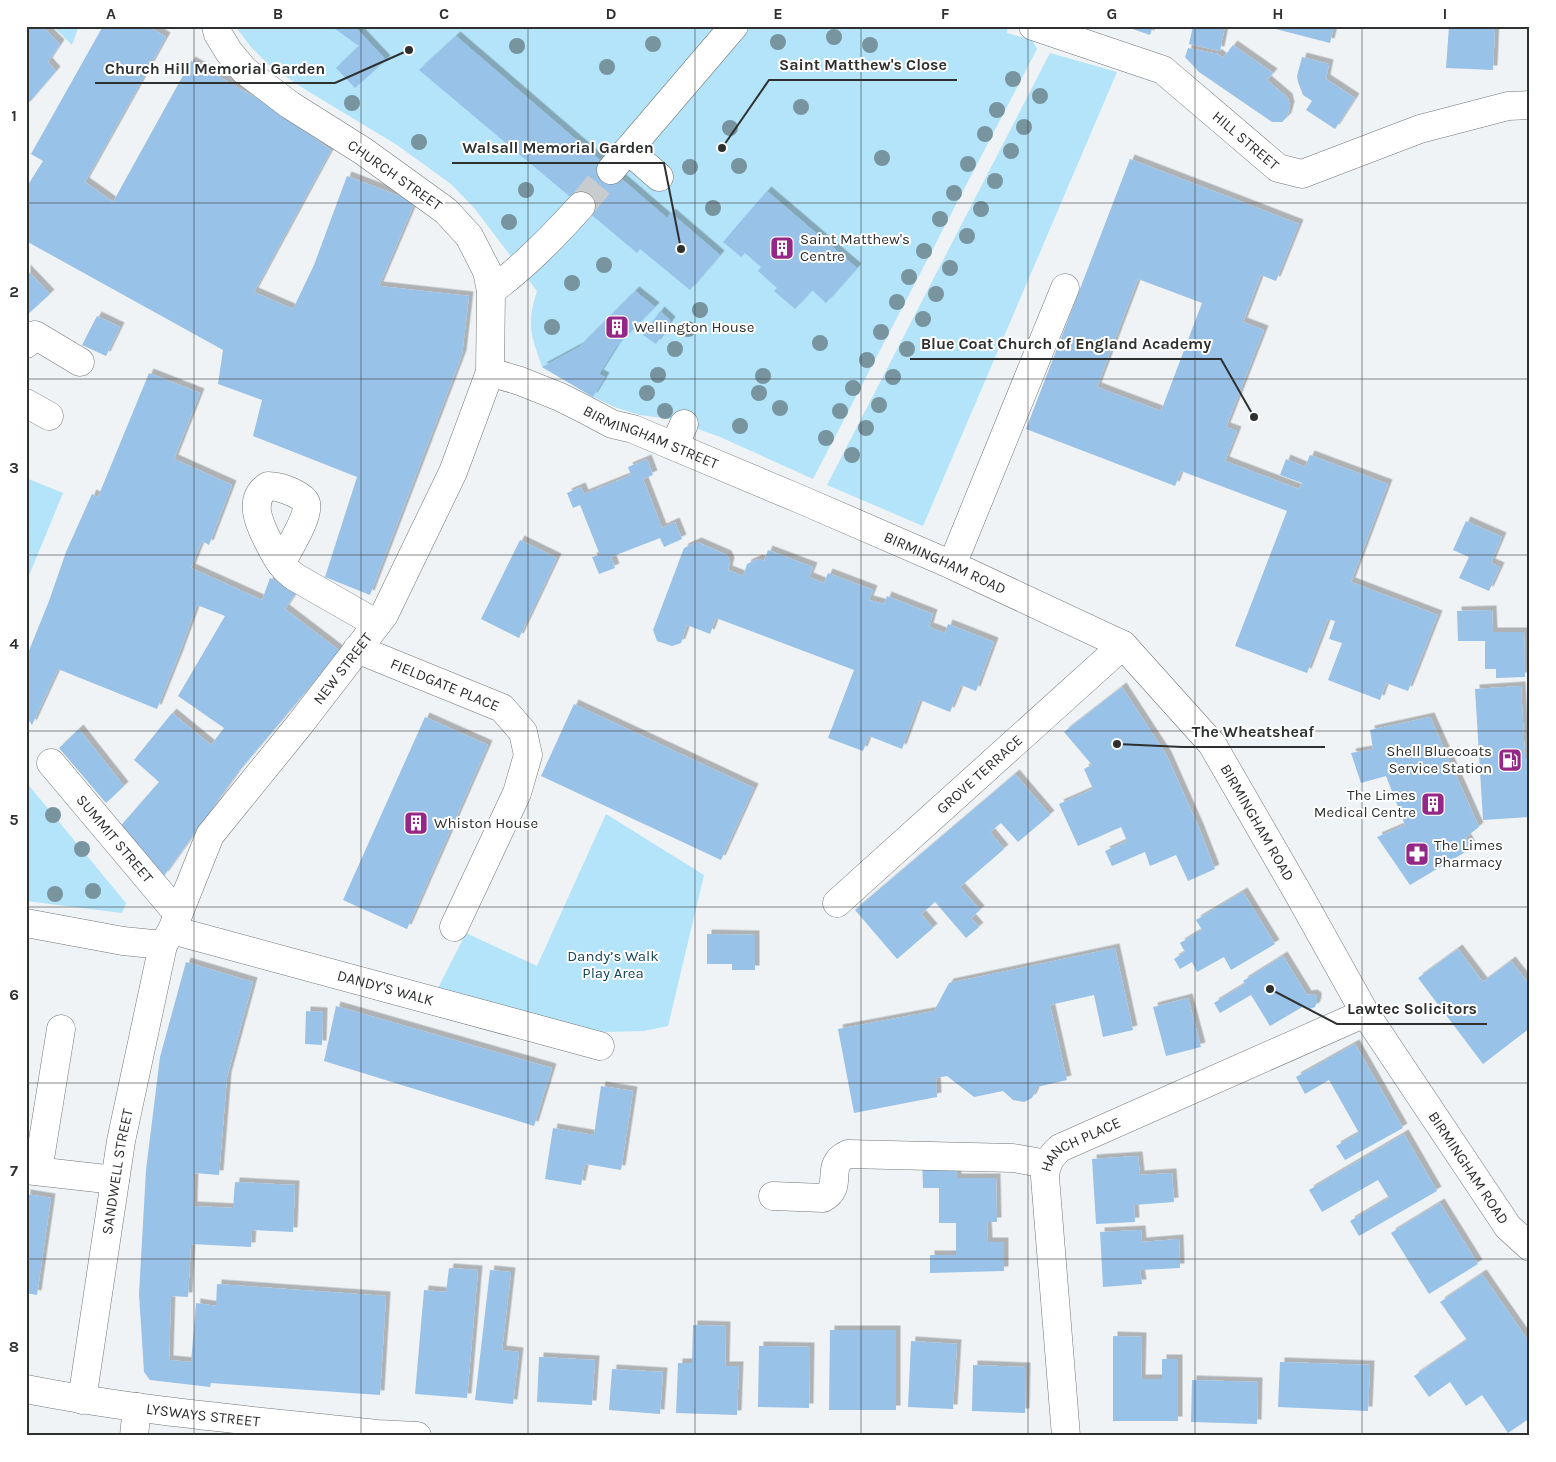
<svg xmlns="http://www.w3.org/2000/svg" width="1556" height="1462" font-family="Karla,sans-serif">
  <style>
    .green { fill: #b3e4fa }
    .building { fill: #99c2e9; fill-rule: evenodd; filter: url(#shadow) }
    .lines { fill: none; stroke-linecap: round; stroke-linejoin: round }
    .minor-tunnel { stroke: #c9ccce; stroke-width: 28; stroke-dasharray: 28 14; stroke-linecap: butt }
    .minor-casing { stroke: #737778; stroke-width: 29 }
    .minor { stroke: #fff; stroke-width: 28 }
    .tree { fill: #77949f }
    .grid { fill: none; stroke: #2f3131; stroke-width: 1; stroke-opacity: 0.55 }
    .labels { text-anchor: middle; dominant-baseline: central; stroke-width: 4; stroke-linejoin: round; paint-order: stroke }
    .street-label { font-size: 15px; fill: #2f3131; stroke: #fff }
    .poi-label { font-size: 15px; fill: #2f3131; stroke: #fff; text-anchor: start }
    .park-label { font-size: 15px; fill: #154759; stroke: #fff }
    .leader { fill: none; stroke: #2f3131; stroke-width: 2 }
    .callout-dot { fill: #2f3131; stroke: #fff; stroke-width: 2 }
    .callout-label { font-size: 16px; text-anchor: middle; font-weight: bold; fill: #2f3131; stroke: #fff; stroke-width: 4; stroke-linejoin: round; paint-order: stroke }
    .neatline { fill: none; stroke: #2f3131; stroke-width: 2 }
    .grid-label { font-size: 16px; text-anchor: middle; font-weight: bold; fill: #2f3131 }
  </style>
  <defs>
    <filter id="shadow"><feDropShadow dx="4.5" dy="-4.5" stdDeviation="0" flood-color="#0004"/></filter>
  </defs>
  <rect width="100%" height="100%" fill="#eff3f5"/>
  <path class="green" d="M53,26h26l-7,19z
    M235,26h773l-1,7 25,7 5,9 -224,430 -93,-42 -50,-18 -30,-4 -23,-7 -24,-11 -51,-30c-11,-33 -16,-41 -5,-76l-62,-82 -24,-25 -54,-39 -91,-55 -36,-24 -19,-19z
    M1050,53l67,19 -194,454 -96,-41z
    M26,478l37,15 -37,90z
    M26,782l100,121 -4,10 -96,-12z
    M606,814l98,61 -36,151 -24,5 -40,1 -55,-12 -112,-30 29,-57 71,33z"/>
  <path class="building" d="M26,26h16l18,18 -12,18 8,9 -30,35z
    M103,26h45l18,11 -81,145 28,20 78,-141 78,44 62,45 -77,142 39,17 21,-44 33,-89 68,26 -36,84 90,10 -7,59 -92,240 -45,-18 32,-100 -104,-41 9,-36 -44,-16 5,-34 -197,-109v-53l17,-27 -12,-7z
    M331,26h23l32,34 -31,28 -19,-20 23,-22z
    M1124,26h29l-3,9z
    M1193,26h32l-5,25 -31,-7z
    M1264,26h70l-4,17z
    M1449,26h46l-2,44 -47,-2z
    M456,36l211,182 4,-5 49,42 -30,35 -50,-41 -3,4 -218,-183z
    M1233,45l40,28 -6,7 21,18 2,8 -3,11 -5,5h-10l-73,-50 -14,-15 3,-9 30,6 5,4z
    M1302,57l27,7 -3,15 29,19 -20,31 -29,-19 6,-9 -9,-6 -5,-13 -1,-6z
    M1130,159l169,65 -23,57 -15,-6 -18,47 21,8 -38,97 11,4 -12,30 74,28 3,-6 -22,-8 6,-16 19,8 5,-12 78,29 -37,98 87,33 -30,76 -22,-8 -6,17 -52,-20 14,-37 -13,-4 6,-18 -7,-2 -21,54 -72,-27 52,-135 -106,-40 -6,15 -149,-57zM1138,279l64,24 -41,108 -64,-24z
    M767,191l90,77 -31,35 -14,-13 -17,19 -21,-18 3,-3 -19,-17 3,-4 -16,-14 -4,4 -18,-15z
    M26,269l24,25 -24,22z
    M635,291l20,16 -39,40 -17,27 6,3 -12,20 -51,-30 37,-20z
    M660,311l11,10 -15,23 -13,-9z
    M97,316l23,11 -14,29 -24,-11z
    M149,373l51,20 -26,66 58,26 -23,60 -7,-4 -11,27 71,32 8,-22 27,13 -12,18 55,42 -102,121 -74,104 -47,-46 42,-48 -25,-22 38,-47 39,32 13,-17 -46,-32 47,-80 -28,-11 -19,52 -21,52 -99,-40 -26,56 -6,-9v-58l23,-57 17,-49 26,-58 6,3z
    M647,459l6,16 -10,4 19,49 13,-6 7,17 -18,8 -4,-9 -49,19 4,11 -16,6 -7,-17 8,-2 -20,-50 -7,3 -6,-15 14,-6 3,7 47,-19 -3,-8z
    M1466,521l36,16 -11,26 9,4 -11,24 -30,-13 10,-21 -16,-7z
    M520,540l37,18 -38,80 -38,-19z
    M697,542l30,13 3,7 -2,8 15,6 4,-12 11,-5 6,2 4,-11 45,17 -4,10 15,6 4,-10 45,17 -4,10 15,4 3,-8 46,18 -4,13 16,6 3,-9 46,18 -18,49 -15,-6 -11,27 -30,-12 -18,49 -33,-13 -6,15 -35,-13 26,-68 -138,-52 -6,16 -23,-9 -6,18 -9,3 -15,-5 -4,-11 31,-82z
    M1492,610l1,22h31l1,45 -29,1v-9h-11v-28h-27l-1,-30z
    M1521,686l4,72h5v59l-47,3 -8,-131z
    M1122,687l45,69 32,72 16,41 -27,12 -12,-26 -26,11 -5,-14 -33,14 -7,-15 22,-10 -6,-14 -43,19 -19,-42 34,-15 -9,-20 8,-4 -28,-33z
    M574,704l180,84 -33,72 -180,-84z
    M425,717l63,28 -81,184 -64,-29z
    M1430,717l49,110 -13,10 6,11 -62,37 -33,-48 28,-12 -19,-49 -25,7 -10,-30 22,-4 -3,-19z
    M79,729l45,57 -18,17 -47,-55z
    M1015,774l35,41 -32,27 -17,-19 -11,9 14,17 -44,38 20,23 -9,8 8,9 -13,11 -31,-36 -14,12 12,14 -36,31 -42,-49z
    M1243,892l32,52 -44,26 -7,-13 -27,15 -5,-10 -12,7 -6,-10 11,-7 -5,-9 22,-13 -6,-10z
    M707,934l48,1v35h-23v-6h-25z
    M1115,948l18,82 -30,7 -9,-42 -44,10 17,75 -30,7 -5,11 -8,4 -11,-2 -10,-9 -29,6 -27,-21 -11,2 1,19 -83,16 -16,-84 96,-18 15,-28z
    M1458,949l25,33 28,-21 19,24v43l-47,36 -65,-86z
    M1283,956l24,39 6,-1 4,3v5l-2,5 -5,2 -6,-3 -34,20 -19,-31 -31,18 -6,-10 31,-19 -2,-3z
    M186,962l67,20 -26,95 -8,98 -25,-2 -1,33 40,2 2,-26 60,3 -2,47 -41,-2 -1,17 -60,-3 -3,53 -17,-1 -2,64 22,2 5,-59 20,3 1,-22 169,12 -6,99 -169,-12 -1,4 -60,-7 -6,-8 -5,-78 7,-124 14,-113z
    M1188,998l13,49 -35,9 -13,-49z
    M336,1006l216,62 -18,58 -210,-65z
    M306,1011l17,1 -1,33 -17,-1z
    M1355,1044l48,84 -58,32 -9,-14 23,-13 -30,-53 -24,14 -9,-17z
    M601,1086l32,5 -12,79 -36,-6 -4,21 -36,-6 8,-51 41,7z
    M1404,1134l33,57 -78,45 -9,-15 39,-23 -11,-18 -56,32 -13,-22z
    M1138,1156l2,19 32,-2 2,29 -40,3 1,17 -39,2 -4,-65z
    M922,1159h34l1,19h39l1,44h-10l1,20h16v29l-74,2v-18h26v-32h-17v-35h-16z
    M26,1194l25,4 -14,97 -11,-2z
    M1440,1203l38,61 -49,30 -38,-61z
    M1141,1230l1,12 37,-3 1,29 -40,2 2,14 -39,3 -3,-55z
    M449,1268l29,2 -11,128 -52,-4 9,-104 22,2z
    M490,1270l21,2 -9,78 17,2 -6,52 -38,-4z
    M1482,1274l48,69v75l-22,15 -26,-38 -16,11 -16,-24 -21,15 -15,-21 53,-36 -27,-38z
    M693,1325l33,1 -1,40h14l-2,49 -61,-2 2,-50h14z
    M830,1330h66v80h-67z
    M1113,1336l29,1 -1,42h21v-20h16v62h-65z
    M911,1341l46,3 -4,65 -45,-2z
    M759,1346l51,1 -1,61 -51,-1z
    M539,1357l56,3 -3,45 -55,-3z
    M1280,1362l90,3 -2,46 -90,-4z
    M973,1365l53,2 -1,46 -53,-2z
    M612,1369l51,3 -3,42 -51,-4z
    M1192,1380l66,2 -1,42 -66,-2z"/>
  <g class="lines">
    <path class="minor-tunnel" d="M581,206l30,-36"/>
    <g class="minor-casing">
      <g id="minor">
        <path id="s1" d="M1033,26l130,44 115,98 24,6 118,-45 88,-23 22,-1"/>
        <path d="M628,150l31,27"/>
        <path d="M611,170l123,-144"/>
        <path d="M491,291c34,-25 62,-54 90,-85"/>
        <path d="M26,344l9,-9 45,27"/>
        <path id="s2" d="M490,372l30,9 40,16 22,11 30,16 21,5 169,71 150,65 171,80 89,99 86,149 67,120 143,214 22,20"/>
        <path d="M26,403l23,13"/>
        <path d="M674,446l10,-22"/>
        <path d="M281,564c6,-13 29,-48 25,-61 -2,-5 -8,-8 -12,-10 -9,-4 -16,-7 -26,-7 -20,13 -9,37 -1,53 5,10 9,19 16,27 3,4 8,8 12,11l82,47"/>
        <path d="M952,565l113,-277"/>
        <path id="s3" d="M357,649l145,59 21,24 5,23 -11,38 -63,134"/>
        <path id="s4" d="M51,763l127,151"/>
        <path id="s5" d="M837,903l286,-258"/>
        <path d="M26,923l97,18 40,4"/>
        <path id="s6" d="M172,930l428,116"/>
        <path d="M26,1170l89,10"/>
        <path d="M38,1171l23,-142"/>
        <path d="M773,1196l50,2c22,-11 0,-33 25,-44l165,4 34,6"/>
        <path id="s7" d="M26,1389c116,23 234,32 351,45l40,2"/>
        <path id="s8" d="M82,1400l39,-259 42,-196 9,-15 38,-95 90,-111 84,-109 69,-143 37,-100 1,-81 -4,-20 -18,-35 -23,-25 -83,-60 -73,-46 -46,-35 -15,-18 -11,-18 -2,-8"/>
        <path d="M134,1436l3,-29"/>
        <path id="s9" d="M1066,1436l-21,-259c1,-13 5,-20 15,-29l305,-135"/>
      </g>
    </g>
    <use href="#minor" class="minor"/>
  </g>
  <g class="tree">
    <circle cx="834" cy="37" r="8"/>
    <circle cx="778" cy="42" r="8"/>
    <circle cx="653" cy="44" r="8"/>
    <circle cx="870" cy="45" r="8"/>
    <circle cx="517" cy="46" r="8"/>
    <circle cx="607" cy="67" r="8"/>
    <circle cx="1013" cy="79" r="8"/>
    <circle cx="1040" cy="96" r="8"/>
    <circle cx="352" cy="103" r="8"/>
    <circle cx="801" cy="107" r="8"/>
    <circle cx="997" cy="110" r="8"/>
    <circle cx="1024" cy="127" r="8"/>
    <circle cx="730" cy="128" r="8"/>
    <circle cx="985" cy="134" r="8"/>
    <circle cx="419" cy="142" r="8"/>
    <circle cx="1011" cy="151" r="8"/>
    <circle cx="882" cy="158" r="8"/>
    <circle cx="968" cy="164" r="8"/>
    <circle cx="739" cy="166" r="8"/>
    <circle cx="690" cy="167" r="8"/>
    <circle cx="995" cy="181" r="8"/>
    <circle cx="526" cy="190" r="8"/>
    <circle cx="954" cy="193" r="8"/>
    <circle cx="713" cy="208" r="8"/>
    <circle cx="981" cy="209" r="8"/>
    <circle cx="940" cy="219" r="8"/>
    <circle cx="509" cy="222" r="8"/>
    <circle cx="967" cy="236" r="8"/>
    <circle cx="924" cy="251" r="8"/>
    <circle cx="604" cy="265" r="8"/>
    <circle cx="950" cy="268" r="8"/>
    <circle cx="909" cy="277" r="8"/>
    <circle cx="572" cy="283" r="8"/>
    <circle cx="936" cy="294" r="8"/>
    <circle cx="897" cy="302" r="8"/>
    <circle cx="700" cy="310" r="8"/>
    <circle cx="923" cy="319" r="8"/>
    <circle cx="552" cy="327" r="8"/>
    <circle cx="688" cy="329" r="8"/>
    <circle cx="881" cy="332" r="8"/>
    <circle cx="820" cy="343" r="8"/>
    <circle cx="675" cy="349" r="8"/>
    <circle cx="907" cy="349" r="8"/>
    <circle cx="867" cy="360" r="8"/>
    <circle cx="658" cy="375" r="8"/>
    <circle cx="763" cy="376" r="8"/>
    <circle cx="893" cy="377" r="8"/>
    <circle cx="853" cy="388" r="8"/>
    <circle cx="647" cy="393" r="8"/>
    <circle cx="759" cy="393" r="8"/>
    <circle cx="879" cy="405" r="8"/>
    <circle cx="780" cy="408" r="8"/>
    <circle cx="665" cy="411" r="8"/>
    <circle cx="840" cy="411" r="8"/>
    <circle cx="740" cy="426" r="8"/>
    <circle cx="866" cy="428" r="8"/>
    <circle cx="826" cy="438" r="8"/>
    <circle cx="852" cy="455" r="8"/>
    <circle cx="53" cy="815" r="8"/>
    <circle cx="82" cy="849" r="8"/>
    <circle cx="93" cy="891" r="8"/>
    <circle cx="55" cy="894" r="8"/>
  </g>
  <path class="grid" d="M194,26v1410M361,26v1410M528,26v1410M695,26v1410M861,26v1410M1028,26v1410M1195,26v1410M1362,26v1410M26,203h1504M26,379h1504M26,555h1504M26,731h1504M26,907h1504M26,1083h1504M26,1259h1504"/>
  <defs>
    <g id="building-square" transform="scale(1.25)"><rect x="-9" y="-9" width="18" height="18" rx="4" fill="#952787" stroke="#fff"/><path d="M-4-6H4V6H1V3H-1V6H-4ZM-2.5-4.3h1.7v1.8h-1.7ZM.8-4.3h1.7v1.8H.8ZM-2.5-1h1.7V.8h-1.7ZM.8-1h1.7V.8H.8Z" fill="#fff"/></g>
    <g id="fuel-square" transform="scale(1.25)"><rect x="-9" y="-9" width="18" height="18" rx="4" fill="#952787" stroke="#fff"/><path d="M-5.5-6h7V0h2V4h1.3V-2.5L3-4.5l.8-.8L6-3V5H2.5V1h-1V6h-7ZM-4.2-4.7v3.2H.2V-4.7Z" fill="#fff"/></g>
    <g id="pharmacy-square" transform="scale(1.25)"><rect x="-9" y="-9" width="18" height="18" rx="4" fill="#952787" stroke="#fff"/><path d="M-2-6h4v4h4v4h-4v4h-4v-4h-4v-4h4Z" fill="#fff"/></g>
  </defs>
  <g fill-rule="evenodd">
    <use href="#building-square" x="782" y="248"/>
    <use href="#building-square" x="617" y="327"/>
    <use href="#fuel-square" x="1510" y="760"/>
    <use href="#building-square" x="1433" y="804"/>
    <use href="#building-square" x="416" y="823"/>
    <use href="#pharmacy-square" x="1417" y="854"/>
  </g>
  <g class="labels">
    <g class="street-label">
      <text stroke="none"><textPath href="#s1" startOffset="246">HILL STREET</textPath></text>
      <text transform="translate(395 175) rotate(35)">CHURCH STREET</text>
      <text stroke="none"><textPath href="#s2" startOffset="174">BIRMINGHAM STREET</textPath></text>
      <text stroke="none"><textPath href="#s2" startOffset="494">BIRMINGHAM ROAD</textPath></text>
      <text stroke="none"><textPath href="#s8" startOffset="795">NEW STREET</textPath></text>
      <text stroke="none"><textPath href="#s3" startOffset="95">FIELDGATE PLACE</textPath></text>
      <text stroke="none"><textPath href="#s5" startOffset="192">GROVE TERRACE</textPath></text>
      <text stroke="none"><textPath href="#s2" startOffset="914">BIRMINGHAM ROAD</textPath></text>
      <text stroke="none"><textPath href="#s4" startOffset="99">SUMMIT STREET</textPath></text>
      <text stroke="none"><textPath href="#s6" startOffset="221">DANDY'S WALK</textPath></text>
      <text stroke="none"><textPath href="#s9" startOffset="312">HANCH PLACE</textPath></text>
      <text stroke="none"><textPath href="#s2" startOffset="1319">BIRMINGHAM ROAD</textPath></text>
      <text stroke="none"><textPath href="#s8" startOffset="231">SANDWELL STREET</textPath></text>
      <text stroke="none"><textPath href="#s7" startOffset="179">LYSWAYS STREET</textPath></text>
    </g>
    <g class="poi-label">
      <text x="800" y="239">Saint Matthew's<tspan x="800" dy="17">Centre</tspan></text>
      <text x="634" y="327">Wellington House</text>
      <text x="1492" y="751" text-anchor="end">Shell Bluecoats<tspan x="1492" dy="17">Service Station</tspan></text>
      <text x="1416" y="795" text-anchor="end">The Limes<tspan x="1416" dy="17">Medical Centre</tspan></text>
      <text x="434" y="823">Whiston House</text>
      <text x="1434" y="845">The Limes<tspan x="1434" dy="17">Pharmacy</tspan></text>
    </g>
    <g class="park-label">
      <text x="613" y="956">Dandy’s Walk<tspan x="613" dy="17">Play Area</tspan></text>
    </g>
  </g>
  <path class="leader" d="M722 148L769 80H957M409 50L335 83H95M681 249L664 163H452M1254 417L1221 359H910M1117 744L1182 747H1325M1270 989L1337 1024H1487"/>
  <g class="callout-dot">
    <circle cx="722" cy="148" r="5"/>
    <circle cx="409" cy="50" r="5"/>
    <circle cx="681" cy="249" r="5"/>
    <circle cx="1254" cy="417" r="5"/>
    <circle cx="1117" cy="744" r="5"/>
    <circle cx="1270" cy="989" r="5"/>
  </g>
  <g class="callout-label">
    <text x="863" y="70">Saint Matthew's Close</text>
    <text x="215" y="74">Church Hill Memorial Garden</text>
    <text x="558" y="153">Walsall Memorial Garden</text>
    <text x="1066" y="349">Blue Coat Church of England Academy</text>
    <text x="1253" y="737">The Wheatsheaf</text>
    <text x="1412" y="1014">Lawtec Solicitors</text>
  </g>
  <rect width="1556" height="1462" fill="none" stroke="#ffffff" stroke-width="55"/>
  <rect x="28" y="28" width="1500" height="1406" class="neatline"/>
  <g class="grid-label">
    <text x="111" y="19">A</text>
    <text x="278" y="19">B</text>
    <text x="444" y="19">C</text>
    <text x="611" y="19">D</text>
    <text x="778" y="19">E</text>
    <text x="945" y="19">F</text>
    <text x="1112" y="19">G</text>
    <text x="1278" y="19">H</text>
    <text x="1445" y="19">I</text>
    <text x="14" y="121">1</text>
    <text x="14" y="297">2</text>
    <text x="14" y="473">3</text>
    <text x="14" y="649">4</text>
    <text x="14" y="825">5</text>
    <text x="14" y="1000">6</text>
    <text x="14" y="1176">7</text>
    <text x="14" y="1352">8</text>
  </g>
</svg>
